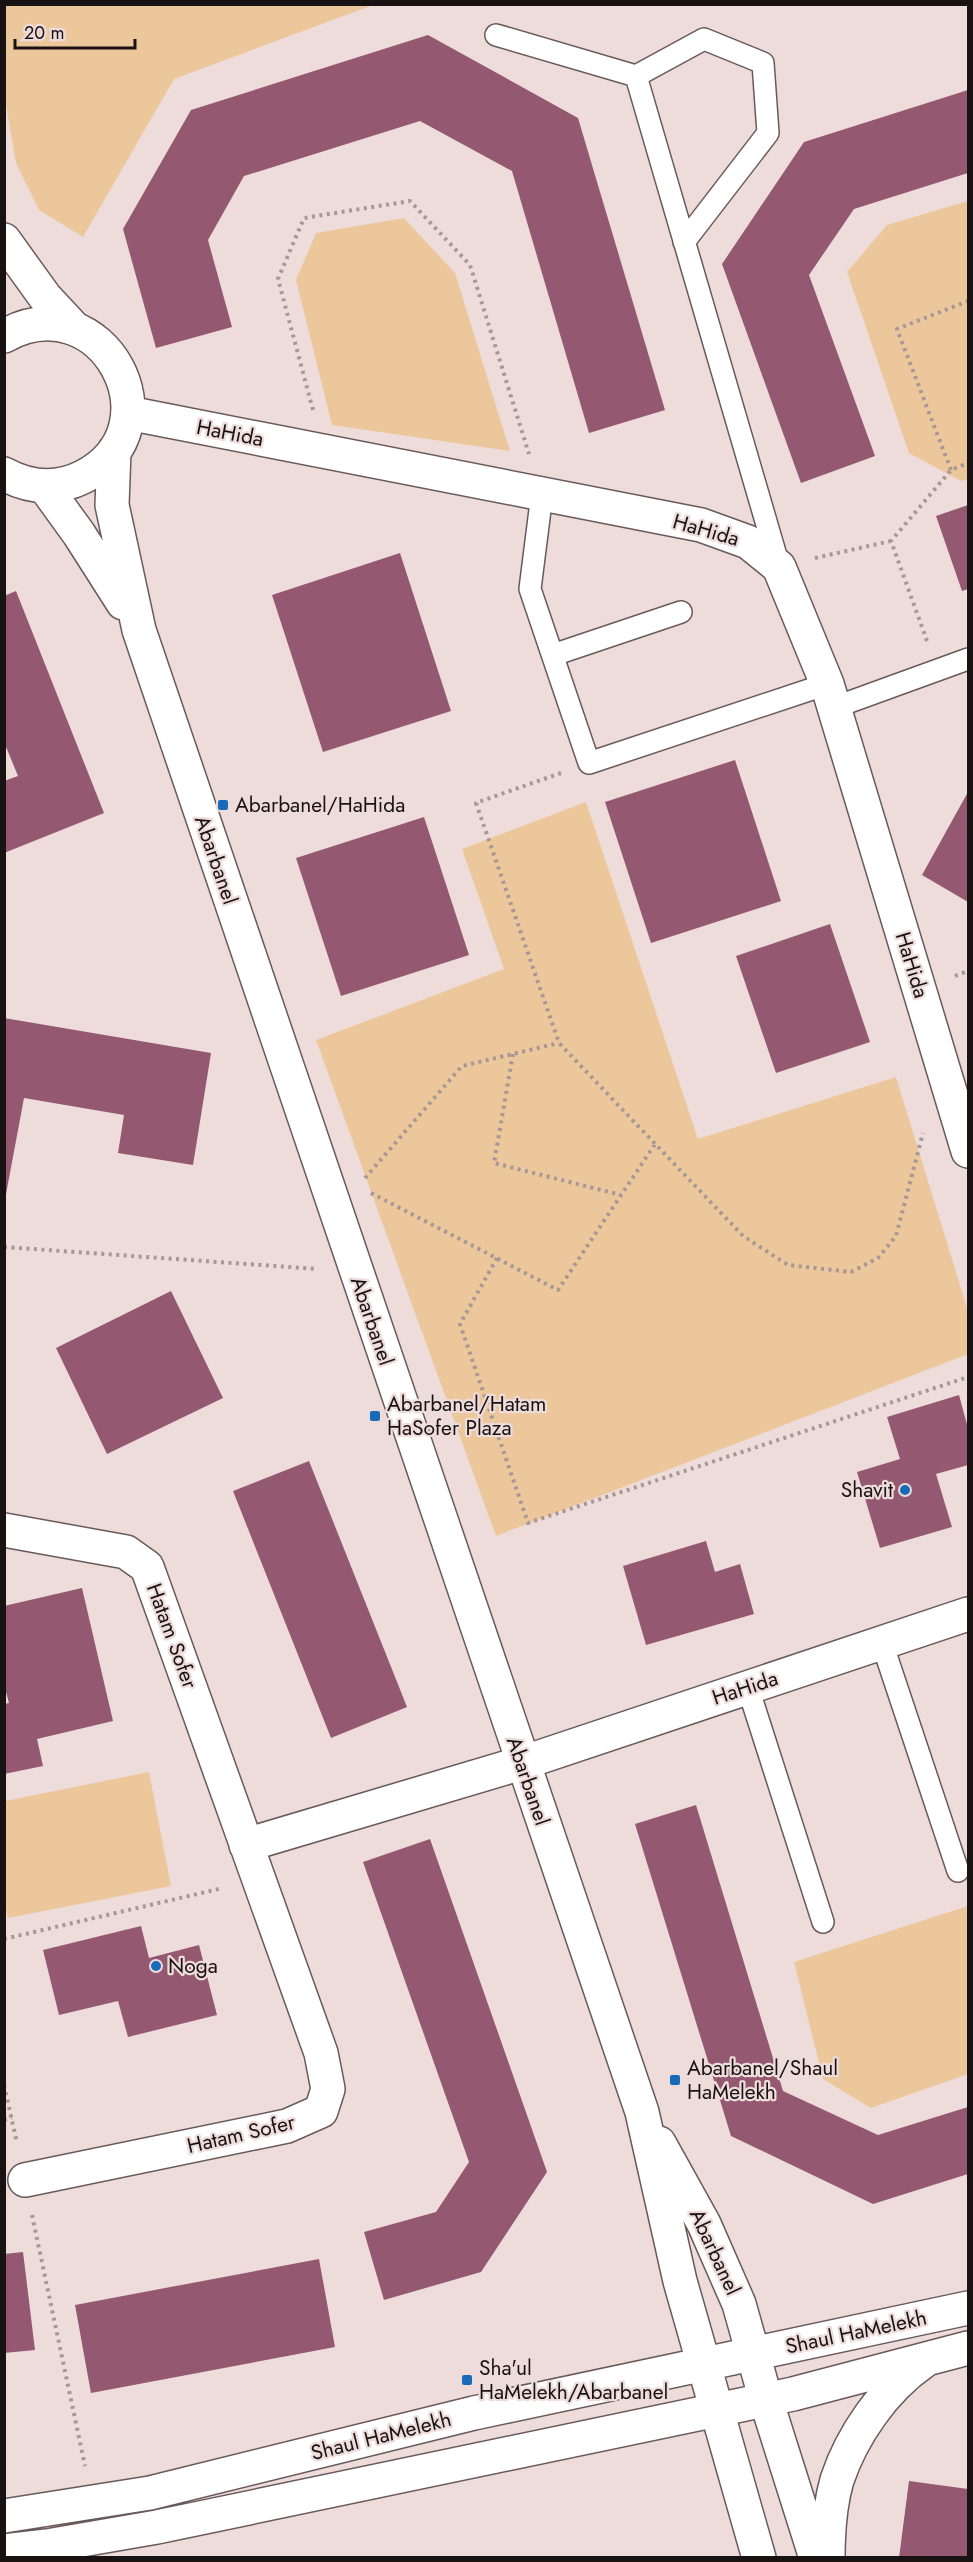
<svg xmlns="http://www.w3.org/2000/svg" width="973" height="2562" font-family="Jost,sans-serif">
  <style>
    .green { fill: #ecc79b }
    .building { fill: #945870 }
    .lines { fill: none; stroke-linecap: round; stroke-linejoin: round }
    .lane-casing { stroke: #695a59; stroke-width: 24 }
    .street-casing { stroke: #695a59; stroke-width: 36 }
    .secondary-casing { stroke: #695a59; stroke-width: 36 }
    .path { stroke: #a59796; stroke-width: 4; stroke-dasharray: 3 4.5; stroke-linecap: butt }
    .lane { stroke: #fff; stroke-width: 21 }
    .street { stroke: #fff; stroke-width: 33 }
    .secondary { stroke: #fff; stroke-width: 33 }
    .poi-dot { fill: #186bb9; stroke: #eedcdb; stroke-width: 2 }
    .labels { text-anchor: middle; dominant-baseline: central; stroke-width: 4.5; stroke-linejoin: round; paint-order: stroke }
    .street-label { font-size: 21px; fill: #181212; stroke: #eedcdb }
    .poi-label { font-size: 21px; fill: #181212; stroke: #eedcdb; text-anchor: start }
  </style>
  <rect width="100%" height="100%" fill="#eedcdb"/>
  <path class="green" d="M4,5l1,-1 368,1 -199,74 -91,158 -44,-27 -23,-47 -11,-63z
    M968,201v278l-7,2 -52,-28 -62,-181 40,-47z
    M404,218l51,55 55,178 -178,-26 -36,-145 20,-47z
    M586,802l112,337 198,-62 72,234v43l-472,182 -180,-496 188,-71 -42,-120z
    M149,1772l22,114 -163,32 -4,-17 1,-100z
    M968,1906v168l-97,34 -48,-29 -29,-117z"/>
  <path class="building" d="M428,35l150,83 87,292 -76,23 -77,-262 -92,-50 -176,55 -36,64 24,87 -76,21 -33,-119 68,-119z
    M968,90v83l-114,36 -45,66 66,181 -74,27 -79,-219 82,-122z
    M968,505v84l-6,2 -26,-75z
    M400,553l51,158 -128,41 -51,-157z
    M16,591l88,222 -100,40v-72l14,-5 -14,-34v-146z
    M735,760l46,141 -130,42 -46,-141z
    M968,792v110l-46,-27z
    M424,817l45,138 -128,41 -45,-138z
    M830,924l40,118 -94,31 -40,-117z
    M4,1018l207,35 -18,112 -75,-12 6,-38 -100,-17 -20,107z
    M171,1291l52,107 -116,56 -51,-106z
    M959,1395l9,33v37l-32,9 16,53 -72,21 -23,-76 43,-13 -13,-42z
    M309,1461l98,246 -76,31 -98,-247z
    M706,1541l9,31 25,-8 14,50 -108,31 -23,-79z
    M82,1588l31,133 -76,18 6,27 -39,8v-70l5,-1 -5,-18v-79z
    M696,1805l87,286 95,44 90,-28v67l-95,30 -142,-68 -96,-312z
    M430,1839l117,333 -66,100 -97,28 -20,-68 72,-20 33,-50 -106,-300z
    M141,1926l8,32 50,-13 18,70 -89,22 -10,-36 -59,14 -16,-65z
    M23,2252l12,98 -31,3v-99z
    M319,2259l16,88 -244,46 -16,-88z
    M909,2481l59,8v69h-69z"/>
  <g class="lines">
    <g class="lane-casing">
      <path id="lane" d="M496,35l140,41 143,490
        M636,76l68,-37 59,24 5,70 -84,109
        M542,494l-12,95 59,174 238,-79
        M553,655l128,-43
        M833,708l135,-49
        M882,1643l76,228
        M748,1688l75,234"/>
    </g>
    <g class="street-casing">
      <path id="street" d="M128,413l573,112 47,17 31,25 48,117 141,467
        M4,1530l122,22 21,15 174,486 7,36 -7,22 -34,15 -262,54
        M246,1845l276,-82 446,-149"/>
    </g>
    <g class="secondary-casing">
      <path id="secondary" d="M4,240l41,57 28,30
        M4,336c98,-55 177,91 79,141 -26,13 -53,11 -79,-3
        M114,451l-2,54 27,125 503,1482 38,169 79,277
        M45,487l34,47 44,69
        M659,2143l45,81 35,80 27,96 50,158
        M4,2516l146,-23 324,-80 494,-105
        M4,2551l43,-5 110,-19 636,-133 175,-46
        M828,2558c0,-26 2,-54 9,-78 15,-45 47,-91 86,-118"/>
    </g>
    <path class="path" d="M313,410l-35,-131 26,-61 106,-17 60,64 59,189
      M951,470l-54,-141 71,-28
      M815,558l76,-17
      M927,641l-36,-100 60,-71 17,-7
      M561,773l-85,30 83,240 184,193 45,29 63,7 27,-14 18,-22 27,-103
      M955,976l13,-5
      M513,1054l-19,109 127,32
      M365,1178l97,-112 97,-23
      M371,1193l187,97 97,-146
      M4,1247l314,22
      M497,1258l-37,66 68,199 440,-146
      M4,1939l219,-51
      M4,2085l13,58
      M4,2120l8,-2
      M32,2215l53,251"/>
    <use href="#lane" class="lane"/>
    <use href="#street" class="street"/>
    <use href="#secondary" class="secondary"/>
  </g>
  <g class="poi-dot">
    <rect x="217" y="799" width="12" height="12" rx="3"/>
    <rect x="369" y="1410" width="12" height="12" rx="3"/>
    <circle cx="905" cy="1490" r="6"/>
    <circle cx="156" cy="1966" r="6"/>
    <rect x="669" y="2074" width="12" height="12" rx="3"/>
    <rect x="461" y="2374" width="12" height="12" rx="3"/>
  </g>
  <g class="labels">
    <g class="street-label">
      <text transform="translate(230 433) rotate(11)">HaHida</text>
      <text transform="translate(706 530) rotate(16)">HaHida</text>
      <text transform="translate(216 860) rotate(71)">Abarbanel</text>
      <text transform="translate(912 965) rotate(73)">HaHida</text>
      <text transform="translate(372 1321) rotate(71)">Abarbanel</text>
      <text transform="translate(172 1636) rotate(70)">Hatam Sofer</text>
      <text transform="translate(745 1688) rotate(-18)">HaHida</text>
      <text transform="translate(528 1781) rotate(71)">Abarbanel</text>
      <text transform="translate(241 2134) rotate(-13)">Hatam Sofer</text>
      <text transform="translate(715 2252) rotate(65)">Abarbanel</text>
      <text transform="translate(856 2332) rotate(-12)">Shaul HaMelekh</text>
      <text transform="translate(381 2436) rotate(-14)">Shaul HaMelekh</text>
    </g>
    <g class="poi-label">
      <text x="235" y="805">Abarbanel/HaHida</text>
      <text x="387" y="1404">Abarbanel/Hatam<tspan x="387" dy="24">HaSofer Plaza</tspan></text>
      <text x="893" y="1490" text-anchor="end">Shavit</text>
      <text x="168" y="1966">Noga</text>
      <text x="687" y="2068">Abarbanel/Shaul<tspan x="687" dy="24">HaMelekh</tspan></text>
      <text x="479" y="2368">Sha'ul<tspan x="479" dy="24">HaMelekh/Abarbanel</tspan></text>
    </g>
  </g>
  <rect width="973" height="2562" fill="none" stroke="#181212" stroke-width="12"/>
  <path d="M15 39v9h120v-9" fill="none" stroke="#181212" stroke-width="3"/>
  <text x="24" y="39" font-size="18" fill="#181212" stroke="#eedcdb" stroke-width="4.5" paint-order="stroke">20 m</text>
</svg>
